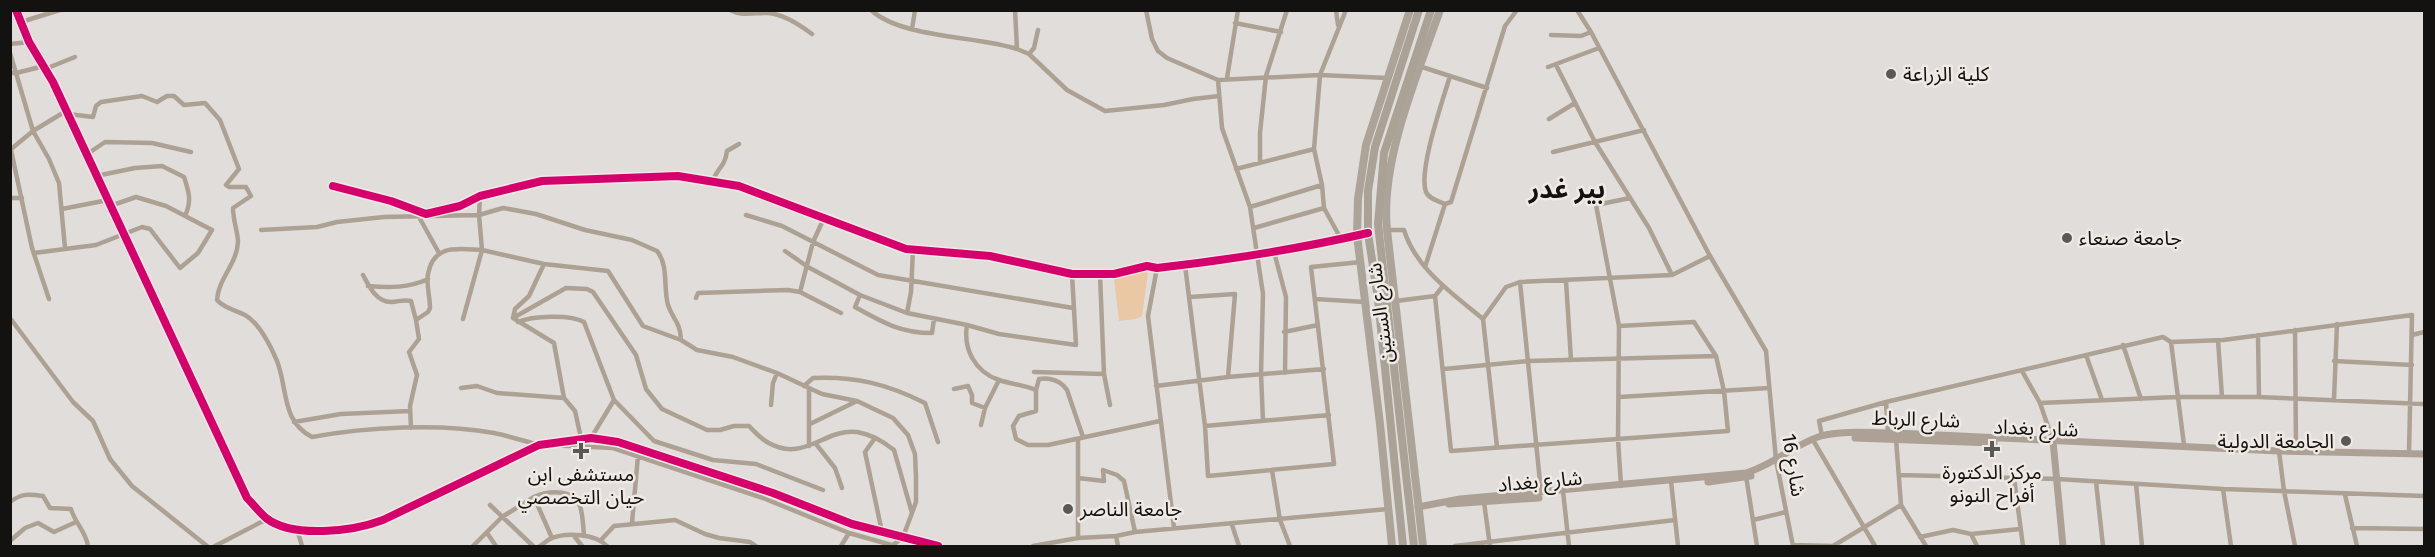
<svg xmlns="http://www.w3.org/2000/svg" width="2435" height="557" font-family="'Fira Sans','Noto Sans Arabic',sans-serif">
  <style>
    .green { fill: #eac8a5 }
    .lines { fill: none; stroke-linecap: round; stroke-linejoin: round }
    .street { stroke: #ada194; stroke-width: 4.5 }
    .secondary { stroke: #aca194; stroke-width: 7 }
    .primary { stroke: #ada499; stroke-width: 8 }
    .highway { stroke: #aaa197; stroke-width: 8 }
    .cycleway-casing { stroke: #f0eae5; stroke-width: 11 }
    .cycleway { stroke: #d6006c; stroke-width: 8 }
    .poi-dot { fill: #5b5957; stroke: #f0eae5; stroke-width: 2 }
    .labels { text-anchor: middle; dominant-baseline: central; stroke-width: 5; stroke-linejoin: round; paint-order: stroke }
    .poi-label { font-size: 20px; fill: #141210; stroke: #f0eae5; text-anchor: start }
    .street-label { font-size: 20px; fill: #141210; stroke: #f0eae5 }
    .district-label { font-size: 26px; font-weight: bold; fill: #141210; stroke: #f0eae5 }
  </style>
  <rect width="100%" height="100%" fill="#e0ddda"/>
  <path class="green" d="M1142,271l6,2 -6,43 -6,3 -17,2 -5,-42z"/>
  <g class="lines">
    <path class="street" d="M16,10l13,32 24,40 194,416c6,6 12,14 19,20 27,21 88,13 117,2l156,-75 52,-7 27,4 155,51 79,31 86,22
      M730,10c13,7 25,2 38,3 16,1 32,12 44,21
      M871,10c30,28 106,26 146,39l12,5 38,36 38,21 59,-6 29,-6 26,-3
      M1015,10l2,39
      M1146,10l6,29 6,12 9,7 51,22 102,-5 68,3
      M1336,10l2,15
      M1577,10l14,22 119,224 56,95 10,109 17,86
      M21,22l39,-12
      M1235,23l46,9
      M912,29l3,-19
      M1551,35l30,1 10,-4
      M10,44l19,-2
      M10,53l6,20h-6
      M1029,54l5,-6 4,-18
      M1556,65l39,77 54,86 23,47
      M44,66l-28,7 17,58 16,28 10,24 6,65
      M1419,66l68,22
      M1548,67l51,-19
      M45,69l30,-12
      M1227,78l11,-68
      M1218,80l4,48 28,79 13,87 -2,80 2,47
      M68,114l25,3 3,-11 5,-4 41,-6 15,6 10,-6h7l10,9 21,-2 15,17 19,49 -13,16 3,2h17l5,9 -18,12c0,13 5,24 5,34 -1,22 -20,37 -21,58 8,9 19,10 28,15 14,8 26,32 32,46 11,28 4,60 35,76 54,-10 128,-14 182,-4 15,3 30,8 45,12
      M1549,119l26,-16
      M10,150l23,-19 33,-20
      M11,150l21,98 17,51
      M1553,152l91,-22
      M86,155l19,-13 47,1 39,9
      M1260,162v-29l6,-57 21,-66
      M1236,169l78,-20
      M96,176l39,-8 27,-2 22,11c5,15 8,24 1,39
      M713,181c4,-14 12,-13 14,-30l12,-7
      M1322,185l2,23 17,31
      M333,186l58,15 35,13 34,-8 20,-10 62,-15 136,-5 61,10 167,63 84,7 82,18h42l33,-8 10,2c71,-8 141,-19 211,-35
      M480,196l-1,19 24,-7 33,6 49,16 47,10 25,11c12,15 6,36 11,54 5,15 12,16 13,35
      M10,198h12
      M1445,204c-7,-3 -16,-5 -19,-12 -8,-22 17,-92 24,-116
      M1250,207l72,-22 -8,-36 6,-74 26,-65
      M62,209l46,-9
      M746,215l36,11 96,49 195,33
      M419,217l20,36
      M824,218l-11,24 -13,50 41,21
      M1254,228l70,-20
      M261,230l56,-3 20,-5 47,-5 95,-2 3,35 62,14 64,7 35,55 38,14 16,10 36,7 44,16 45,21 35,7 36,17 15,17 7,19 1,23v25l-4,11 -9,24 -11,9
      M1387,230h17c12,39 49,64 79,89
      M785,251l23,16 52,28 47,18 60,12 32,9 77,11 -4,-71
      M1274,252l12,45 -1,76
      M34,253l62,-8 46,-18 8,2 30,39 18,-15 14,-23 -46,-24 -30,-9 -26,9
      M544,264l-15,32 -14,13 -2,9 41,25 10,55 11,13 6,27
      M1185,265l20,161 3,50 126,-12 -23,-197 50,-5
      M1425,267l20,-63 6,-2 54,-176 12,-16
      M1157,268l-9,48 26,212
      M363,275c6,11 13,27 28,27 7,0 12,-3 20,-1l5,19
      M1100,275l4,99 6,31
      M1566,281l5,79
      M1520,282l21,210
      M368,286c21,2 41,2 60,-7
      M860,295l-5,12c27,15 45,26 77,26l2,-14
      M1435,296l16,155 277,-20 -4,-40 -8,-35 -22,-34 -75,4
      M1190,297l45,-3 -7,83
      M696,298l2,-5 90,-3 12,2
      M1315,299l50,3
      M1396,301l39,-5 8,-10
      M907,313l4,-21 2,-42
      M10,318l63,84 20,19 17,38 22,27 75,60
      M513,318l53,-30 21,1 6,3 43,63 10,34 16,20 45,21h13l14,-4h15c5,5 11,12 18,16 37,22 57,-14 90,-10 13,2 27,10 37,18l18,63
      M518,322c14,-6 52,-8 66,0l30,78 40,41 59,19 43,4 67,26
      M967,325c-4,24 8,47 32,55 12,4 25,5 37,10v21l-17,5 -6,10 3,13 12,6h20l112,-24
      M2295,330l1,121
      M1284,332l34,-7
      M2258,335l1,62
      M2412,335l12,-3
      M2218,340l4,57
      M2171,342l52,-2 189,-25 -3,138
      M2123,345l18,54
      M2086,355l16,45
      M2334,361l78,4
      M1444,369l84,-8 188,-5
      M2022,371l18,32 13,38
      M1034,372l70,2
      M804,386l9,-8c42,-2 74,6 112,25l13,39
      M1156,386l72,-9 96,-8
      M461,388l16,-2 20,7 67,5
      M809,389v57
      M954,389l14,-3 4,9v8l13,5 14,-28
      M1036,390l3,-11c11,-2 22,2 28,11l16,47
      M1619,397l150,-9
      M2334,399l3,-75
      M1886,402l2,31
      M2040,403l137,-6h82l165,7
      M771,405l2,-22 4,-10
      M294,422l47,-8 69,-3
      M810,424l47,-23
      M981,425l4,-17
      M1205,426l124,-11
      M411,428l-1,-22 7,-31 -8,-23 10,-13 -3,-19 12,-8 2,-4c0,-11 -4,-24 -2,-34 6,-31 30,-25 54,-24l-19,69
      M1822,436l-3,-15 67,-19 277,-65 8,5 13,103
      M591,438l23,-38
      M875,438l-10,14 17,80
      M1896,439l5,66 25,41
      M1078,440v98
      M1813,440l62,106
      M816,444l19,24 7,20
      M547,445l66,3 150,50 86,35 46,13
      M1497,447l-14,-128 23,-32 14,-5 152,-7 38,-19
      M2279,451l5,40 11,55
      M1272,470l8,50 10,26
      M1900,475l157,4 166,10 201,7
      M1746,476l11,70
      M1078,478l26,3 -1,-11 14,5 7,6 11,51
      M2014,478l9,68
      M1671,481l7,65
      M2096,482l7,64
      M2136,484l6,62
      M1621,486l-3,-47 1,-113 -23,-121 34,-7
      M2223,489l8,57
      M1563,491l6,55
      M2345,495l12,51
      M10,502c12,-9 19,-8 33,-6l7,12 21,1c4,14 15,23 17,37
      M1484,502l6,44
      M490,505l43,41
      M1753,520l33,-8
      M632,523l6,-67
      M1232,525l7,21
      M2352,528l72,1
      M297,529l5,17
      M487,533l9,13
      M1971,534l6,12
      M574,536l8,10
      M1116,536l2,10
      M1920,537l33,-7 18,4 49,-5
      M552,538l-18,-41c13,-6 39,-9 46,9 3,9 3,20 4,29
      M601,540l13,-14 61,-6 30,14 14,4 31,4 6,4
      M10,541l15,-13 13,-5 16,9 22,-10
      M1793,545l40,1 68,-41
      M215,546l52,-27
      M473,546l29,-29 32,-20
      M540,546c4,-2 8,-7 12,-8 15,-6 44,-4 55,8
      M841,546l8,-13
      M1033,546l45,-8 38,-2 19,-4 253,-23
      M1455,546l220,-26"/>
    <path class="secondary" d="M1855,438l139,5
      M2053,441l10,105
      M1708,482l43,-6
      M1449,504l90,-6
      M1418,507l42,-8 286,-26c27,-8 49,-29 75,-37 20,-6 54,-3 75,-3l383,18 145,3"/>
    <path class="primary" d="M1392,546l-12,-122 -23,-189 1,-36 8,-54 44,-135
      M1423,546l-36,-316c-7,-69 30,-154 53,-220"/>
    <path class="highway" d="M1403,546l-25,-247 -10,-66v-42l7,-44 44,-137
      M1414,546l-36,-322 6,-71 47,-143"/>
    <g class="cycleway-casing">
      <path id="cycleway" d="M16,10l13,32 24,40 194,416c6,6 12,14 19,20 27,21 88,13 117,2l156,-75 52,-7 27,4 155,51 79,31 86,22
        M333,186l58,15 35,13 34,-8 20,-10 62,-15 136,-5 61,10 167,63 84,7 82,18h42l33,-8 10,2c71,-8 141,-19 211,-35"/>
    </g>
    <use href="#cycleway" class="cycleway"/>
  </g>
  <g class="poi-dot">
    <circle cx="1891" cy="74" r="6"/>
    <circle cx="2067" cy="238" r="6"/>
    <circle cx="2346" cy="441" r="6"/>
    <path d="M1989 440h6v6h6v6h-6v6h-6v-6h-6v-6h6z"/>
    <path d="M578 442h6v6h6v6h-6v6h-6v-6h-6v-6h6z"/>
    <circle cx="1068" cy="509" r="6"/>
  </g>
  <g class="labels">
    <g class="poi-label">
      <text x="1903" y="74">كلية الزراعة</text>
      <text x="2079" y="238">جامعة صنعاء</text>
      <text x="2334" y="441" text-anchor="end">الجامعة الدولية</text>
      <text x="1992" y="472" text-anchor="middle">مركز الدكتورة<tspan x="1992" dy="23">أفراح النونو</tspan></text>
      <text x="581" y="474" text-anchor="middle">مستشفى ابن<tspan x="581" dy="23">حيان التخصصي</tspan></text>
      <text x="1080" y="509">جامعة الناصر</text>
    </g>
    <g class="street-label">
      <text transform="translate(1380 313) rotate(-97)">شارع الستين</text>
      <text transform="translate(1916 419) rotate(2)">شارع الرباط</text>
      <text transform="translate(2036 428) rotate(2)">شارع بغداد</text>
      <text transform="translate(1794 465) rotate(81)">شارع 16</text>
      <text transform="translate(1540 481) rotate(-5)">شارع بغداد</text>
    </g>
    <g class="district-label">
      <text x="1567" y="189">بير غدر</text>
    </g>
  </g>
  <rect width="2435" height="557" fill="none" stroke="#141210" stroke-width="24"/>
</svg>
